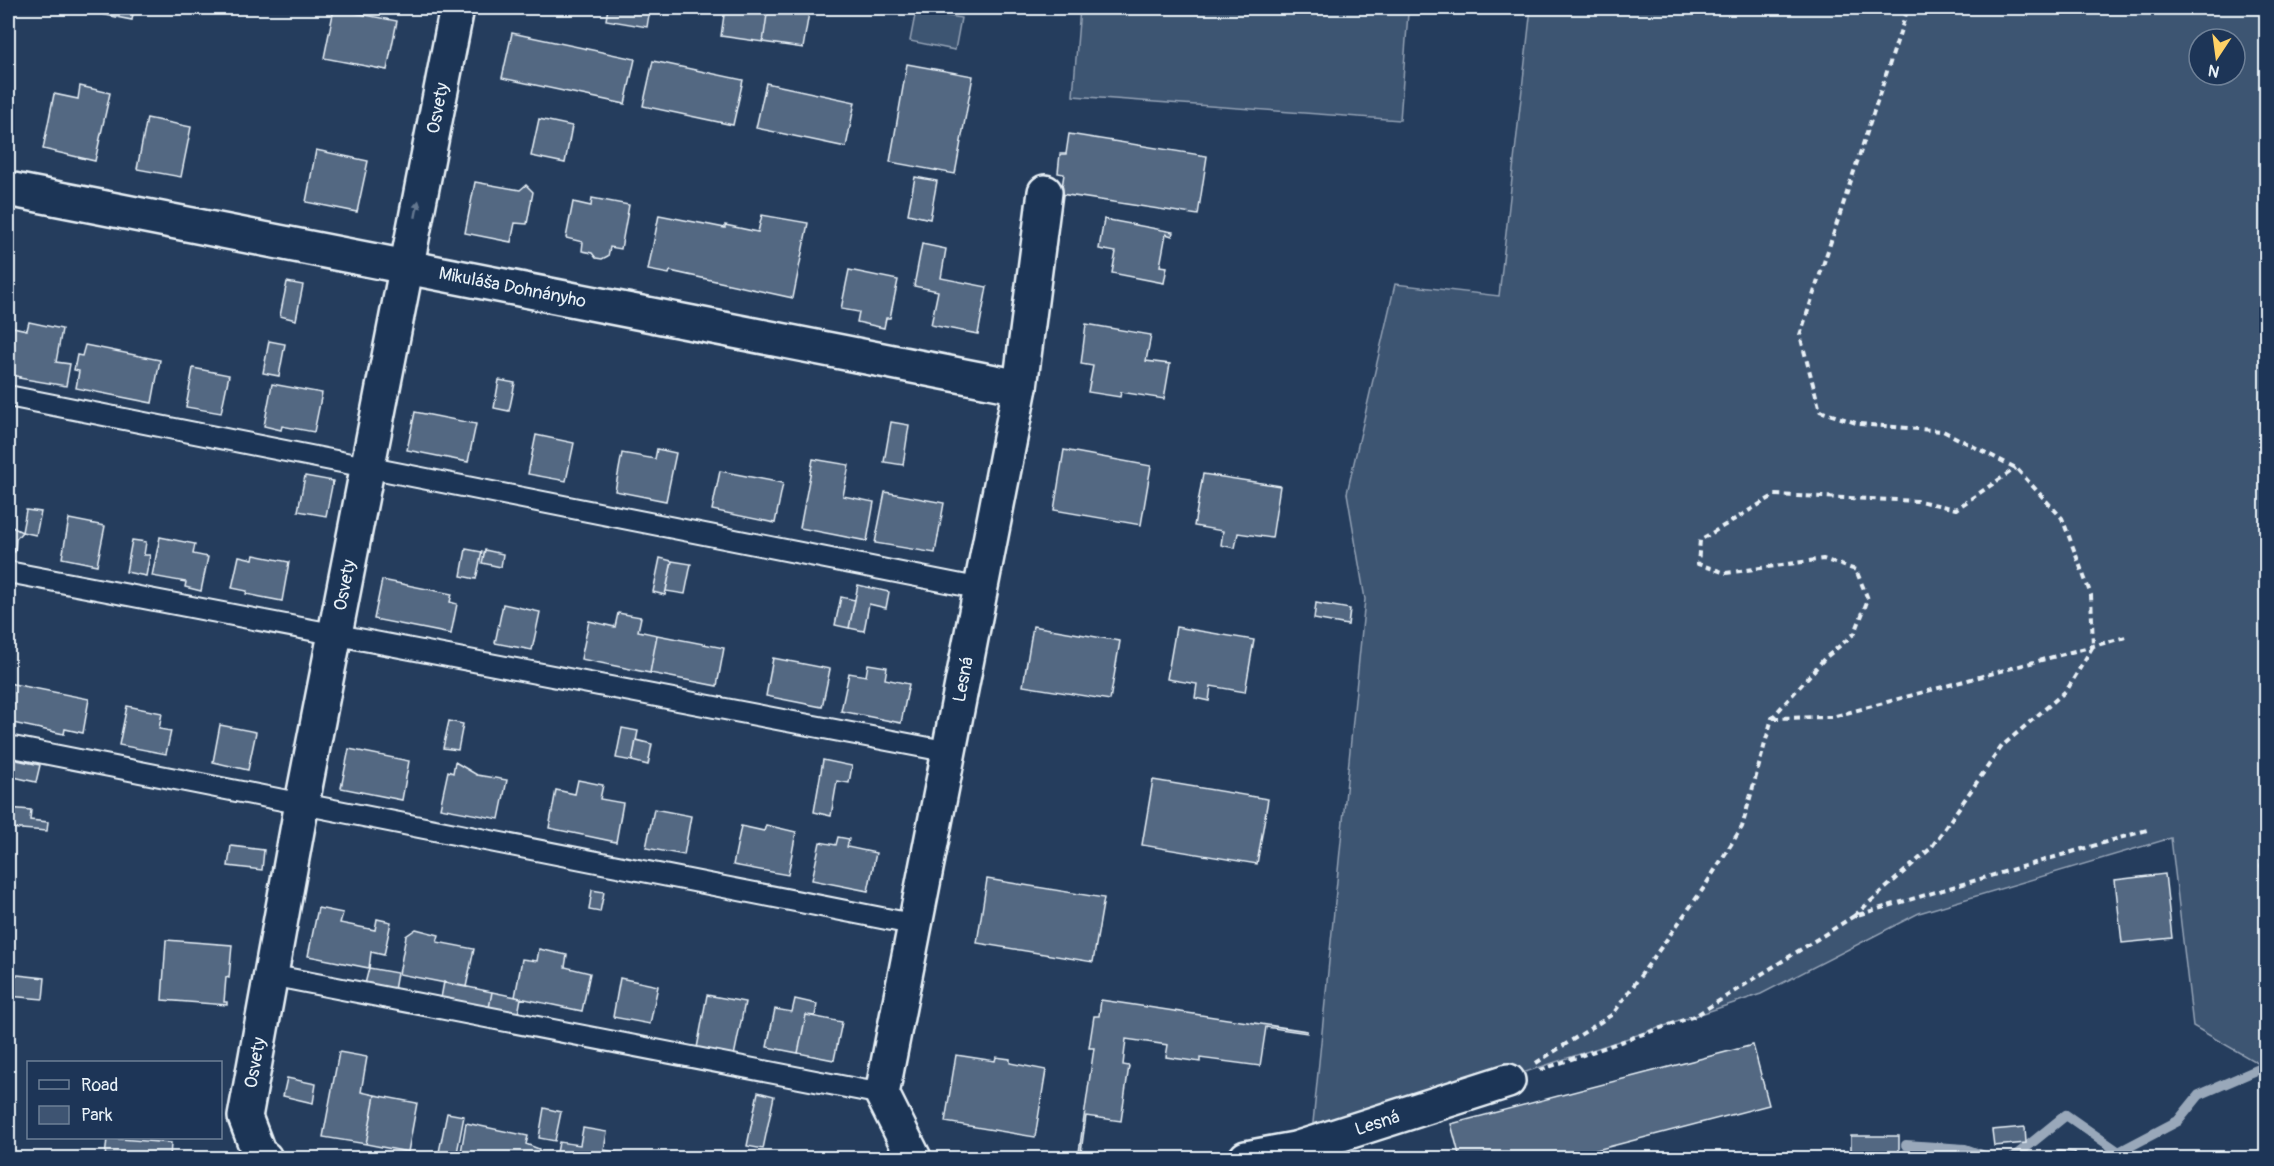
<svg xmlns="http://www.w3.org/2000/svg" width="2274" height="1166" font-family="Pangolin,sans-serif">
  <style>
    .green { fill: #3e5472; stroke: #93a2b5; stroke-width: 1.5; fill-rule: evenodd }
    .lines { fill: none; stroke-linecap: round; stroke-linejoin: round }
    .stream { stroke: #99a8ba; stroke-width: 10 }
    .building { fill: #536782; stroke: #e8f1f8; stroke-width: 1.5 }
    .lane-casing { stroke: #e8f1f8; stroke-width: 24 }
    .street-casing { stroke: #e8f1f8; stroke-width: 38 }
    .path { stroke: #e8f1f8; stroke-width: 4; stroke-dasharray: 6 4.5; stroke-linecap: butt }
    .lane { stroke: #1d3557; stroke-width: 20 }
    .street { stroke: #1d3557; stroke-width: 33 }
    .oneway { fill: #64778f }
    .labels { text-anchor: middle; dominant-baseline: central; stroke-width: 4.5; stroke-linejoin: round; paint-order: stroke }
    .street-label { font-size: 18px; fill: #e8f1f8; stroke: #1d3557 }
  </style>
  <rect width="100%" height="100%" fill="#253d5d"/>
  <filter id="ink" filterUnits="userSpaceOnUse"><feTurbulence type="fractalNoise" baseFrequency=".0167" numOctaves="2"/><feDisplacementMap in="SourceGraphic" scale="12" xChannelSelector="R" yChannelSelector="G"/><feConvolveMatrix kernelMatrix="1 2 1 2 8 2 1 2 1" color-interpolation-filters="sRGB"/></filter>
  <g filter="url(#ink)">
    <path class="green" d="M1080,8h260l68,5 -8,107 -327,-24z
      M1531,8h735v1060l-73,-42 -22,-188 -252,75 -158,81 -450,149 54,-544 -18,-106 48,-209 104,12zM2199,39h36v36h-36z
      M916,10l45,8 -6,32 -45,-9z"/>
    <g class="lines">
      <path class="stream" d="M1906,1145l59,4 25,9
        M2013,1158l53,-43 53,37 59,-31 21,-26 67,-29"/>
    </g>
    <path class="building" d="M70,8h64l-2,12z
      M608,8h42l-3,19 -41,-7z
      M725,8h43l-5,34 -42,-6z
      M768,8l41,5 -6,35 -40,-6z
      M334,9l63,12 -10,49 -63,-12z
      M512,33l123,26 -10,45 -123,-26z
      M653,61l90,19 -10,45 -90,-19z
      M907,64l66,12 -18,98 -65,-12z
      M766,83l89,19 -9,45 -90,-19z
      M80,86l30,7 -15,68 -52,-12 11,-55 24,5z
      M147,118l44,9 -10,50 -44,-8z
      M539,119l33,7 -7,37 -34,-7z
      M1069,134l138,22 -9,59 -137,-21 3,-20 -6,-1 2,-19h6z
      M316,150l52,11 -11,51 -51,-10z
      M915,177l22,4 -7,38 -22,-5z
      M475,182l45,8 6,-5 7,7 -6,32 -12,-1 -4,19 -46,-9z
      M592,198l37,7 -8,44 -11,-2 -2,9 -6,3 -6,-1 -4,-5 -10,-2 1,-9 -17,-4 7,-36 18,4z
      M659,215l66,13v-3l33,7 4,-17 46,8 -15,75 -123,-27 -1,3 -21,-4z
      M1104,219l69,13 -1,4 -6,-2 -6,32 7,1 -3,16 -52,-10 4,-21 -17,-3z
      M922,244l24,5 -5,29 46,9 -9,47 -47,-9 7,-34 -24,-5z
      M849,270l49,10 -8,38h-4l-2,10 -27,-6 2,-10 -18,-3z
      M287,282l16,3 -7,35 -16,-4z
      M29,322l33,7 -6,33 14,2 -4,22 -47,-8 1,-1 -12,-3v-48l19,4z
      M1086,324l65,11 -5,26 24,3 -6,35 -43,-7 -1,5 -32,-5 5,-26 -12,-2z
      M269,341l16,3 -6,32 -16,-3z
      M85,345l75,15 -8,43 -76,-15 3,-17 -5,-1 3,-15 5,1z
      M193,368l36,7 -8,38 -35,-6z
      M499,380l16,3 -6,28 -15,-3z
      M272,384l50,9 -8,39 -32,-6 -1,4 -17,-4z
      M415,412l61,12 -8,38 -61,-12z
      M891,422l18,3 -6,40 -19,-3z
      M536,435l38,8 -8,38 -38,-7z
      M657,449l19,4 -10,48 -51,-10 7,-38 33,6z
      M1064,450l87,16 -10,59 -87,-15z
      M813,459l36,6 -6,31 31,6 -7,39 -67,-13z
      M720,471l63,12 -8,40 -63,-13z
      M1203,474l77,12 -8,52 -34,-5 -3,15 -14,-3 2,-14 -29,-5z
      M305,476l28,5 -7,35 -28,-5z
      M885,492l59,11 -9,50 -60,-10z
      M8,507l3,1 -3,17 14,7 -6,7 -1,13 -7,-1z
      M26,510l15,2 -5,23 -14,-3z
      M69,519l36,7 -8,39 -35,-7z
      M160,537l35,7 -2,10 15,3 -7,34 -16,-4 1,-5 -34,-6z
      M132,540l14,2 -2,13h6l-4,21 -20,-4z
      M466,549l16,3 -6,27 -15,-3z
      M485,550l18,4 -2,13 -19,-4z
      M254,555l35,7 -7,39 -36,-7 1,-3 -15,-3 7,-32 14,3z
      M660,558l12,3 -7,34 -12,-3z
      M672,561l19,3 -6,30 -19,-3z
      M382,580l70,14 -2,8 7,2 -6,30 -77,-15z
      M858,585l31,7 -3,16 -17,-4 -5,27 -15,-3z
      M841,597l14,3 -6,28 -14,-3z
      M1316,603l34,6 -2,16 -34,-6z
      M503,604l37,8 -8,38 -37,-7z
      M618,613l23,4 -3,14 19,4 -7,38 -69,-14 8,-38 26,6z
      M1033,626l87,15 -10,59 -87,-14z
      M1176,627l78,13 -9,52 -34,-6 -2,15 -14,-3 2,-14 -30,-5z
      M657,635l67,13 -7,38 -67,-13z
      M773,658l57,11 -8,38 -56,-11z
      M868,664l19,3 -2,12 24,5 -8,39 -60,-12 8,-38 17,3z
      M8,683l81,16 -6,34 -18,-4 -1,5 -56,-12z
      M127,706l35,7 -3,16 12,2 -5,23 -47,-9z
      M449,721l14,3 -5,26 -15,-2z
      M220,725l36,7 -8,38 -35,-8z
      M622,728l16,3 -6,30 -16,-3z
      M636,740l16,4 -4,21 -16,-4z
      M349,749l60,12 -7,39 -61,-12z
      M12,759l28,6 -4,17 -27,-6z
      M823,760l29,6 -3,17 -12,-2 -6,35 -17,-4z
      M455,762l22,13 30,5 -8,39 -59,-11 8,-37 5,2z
      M578,780l25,5 -3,14 23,4 -7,39 -67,-14 7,-38 19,4z
      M1153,780l115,19 -11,65 -115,-19z
      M8,808l23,2 -1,10 18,2 -1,9 -39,-3z
      M654,809l37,7 -7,39 -38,-7z
      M766,825l30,7 -8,43 -55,-10 8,-39 23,5z
      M838,837l11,2 -2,8 29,6 -8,38 -56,-11 8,-38 16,3z
      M231,846l33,4 -2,20 -34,-4z
      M2266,864v38l-6,-37z
      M2165,874l7,64 -50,5 -7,-63z
      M987,879l117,19 -11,64 -116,-19z
      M592,890l12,2 -4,20 -11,-2z
      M318,908l25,5 -3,10 35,7 2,-11 14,3 -7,33 -13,-3 -2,16 -61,-12z
      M416,929l23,6 -2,7 37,7 -8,38 -67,-13 7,-38z
      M166,940l66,5 -3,33 -3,-1 -2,25h3v3l-65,-5z
      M539,949l28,6 -2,12 25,6 -8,38 -67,-14 7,-38 15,2z
      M369,968l28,5 -3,17 -29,-6z
      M8,974l37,4 -2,21 -35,-3z
      M620,978l38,8 -8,38 -37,-7z
      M444,982l48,10 -3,16 -48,-10z
      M492,992l29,6 -3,16 -29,-6z
      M707,995l38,7 -11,54 -37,-8z
      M795,999l22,5 -2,12 -9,-1 -8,38 -31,-6 8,-38 17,3z
      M1101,1000l206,31v2l-41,-6 -6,39 -60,-8v4l-34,-5 2,-12 -42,-6 -3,26 6,1 -8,55 -35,-5 -5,36h-2l15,-104h-5l5,-32h5z
      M806,1015l36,7 -8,38 -36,-7z
      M1753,1045l16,60 -203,53h-106l-9,-34z
      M339,1052l28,5 -6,35 14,3 -9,49 -43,-7z
      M956,1055l39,6 1,-4 14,2v4l36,7 -11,67 -90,-15z
      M287,1078l29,6 -3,19 -30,-7z
      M758,1092l16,4 -11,53 -16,-3z
      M375,1095l42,8 -9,49 -42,-8z
      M544,1108l17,4 -6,29 -16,-3z
      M447,1113l17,3 -8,42 -18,-1z
      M466,1123l62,13 -2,8 13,5v9h-79z
      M2025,1127l1,16 -32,3 -2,-16z
      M583,1128l24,4 -3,18 21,4 -1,4h-68l3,-16 21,3z
      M1851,1136h48v22h-48z
      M107,1138l64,5 -1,15h-65z
      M2058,1151l17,1v6h-17z"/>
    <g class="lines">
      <g class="lane-casing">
        <path id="lane" d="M8,396l974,193
          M8,572l942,180
          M8,746l909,179
          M270,975l612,119"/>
      </g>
      <g class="street-casing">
        <g id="street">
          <path id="s1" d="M8,189c337,64 674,132 1012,198"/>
          <path id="s2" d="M265,1158l-6,-4 -14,-37 57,-314 155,-795"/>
          <path id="s3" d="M914,1158l-32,-64 138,-707 25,-195"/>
          <path id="s4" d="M1246,1158l49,-9 213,-68"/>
        </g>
      </g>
      <path class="path" d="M1773,718l59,-1 294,-80
        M1854,916l77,-68 71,-102 65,-56 26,-44 -2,-51 -29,-77 -46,-50 -73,-37 -84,-7 -39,-13 -20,-76 108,-327
        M1536,1063l77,-49 90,-125 39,-62 30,-109 52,-59 31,-26 13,-34 -12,-29 -33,-11 -97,14 -28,-9 2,-24 75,-45 144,6 37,8 60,-41
        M1540,1070l155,-54 159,-100 293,-86"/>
      <use href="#lane" class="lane"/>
      <use href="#street" class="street"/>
    </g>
    <defs><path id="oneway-solid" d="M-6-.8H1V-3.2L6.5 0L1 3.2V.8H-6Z" transform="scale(1.5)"/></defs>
    <use class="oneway" href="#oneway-solid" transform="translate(417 209) rotate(-79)"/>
  </g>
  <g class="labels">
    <g class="street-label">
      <text stroke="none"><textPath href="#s2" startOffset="1074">Osvety</textPath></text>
      <text stroke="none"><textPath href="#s1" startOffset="514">Mikuláša Dohnányho</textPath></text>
      <text stroke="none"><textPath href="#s2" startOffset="588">Osvety</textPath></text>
      <text stroke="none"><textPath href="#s3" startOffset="494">Lesná</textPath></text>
      <text stroke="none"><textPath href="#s2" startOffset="102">Osvety</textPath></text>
      <text stroke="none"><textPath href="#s4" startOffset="136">Lesná</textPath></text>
    </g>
  </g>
  <rect width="2274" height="1166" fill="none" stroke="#1d3557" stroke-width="30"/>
  <rect x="15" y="15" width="2244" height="1136" fill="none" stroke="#e8f1f8" stroke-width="2" filter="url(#ink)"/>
  <rect x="27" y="1061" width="195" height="78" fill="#1d3557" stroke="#6e8097" stroke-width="1.5"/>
  <rect x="39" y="1080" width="30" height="9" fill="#1d3557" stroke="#6e8097" stroke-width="1.5"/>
  <text x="81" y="1091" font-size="18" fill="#e8f1f8">Road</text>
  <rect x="39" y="1106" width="30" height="18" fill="#3e5472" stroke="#6e8097" stroke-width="1.5"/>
  <text x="81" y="1121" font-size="18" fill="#e8f1f8">Park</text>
  <g transform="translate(2217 57) rotate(193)"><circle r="28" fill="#1d3557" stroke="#6e8097" stroke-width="1.5"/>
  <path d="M0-4.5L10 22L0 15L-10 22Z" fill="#ffd166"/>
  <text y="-9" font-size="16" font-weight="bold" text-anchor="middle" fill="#e8f1f8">N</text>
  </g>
</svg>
